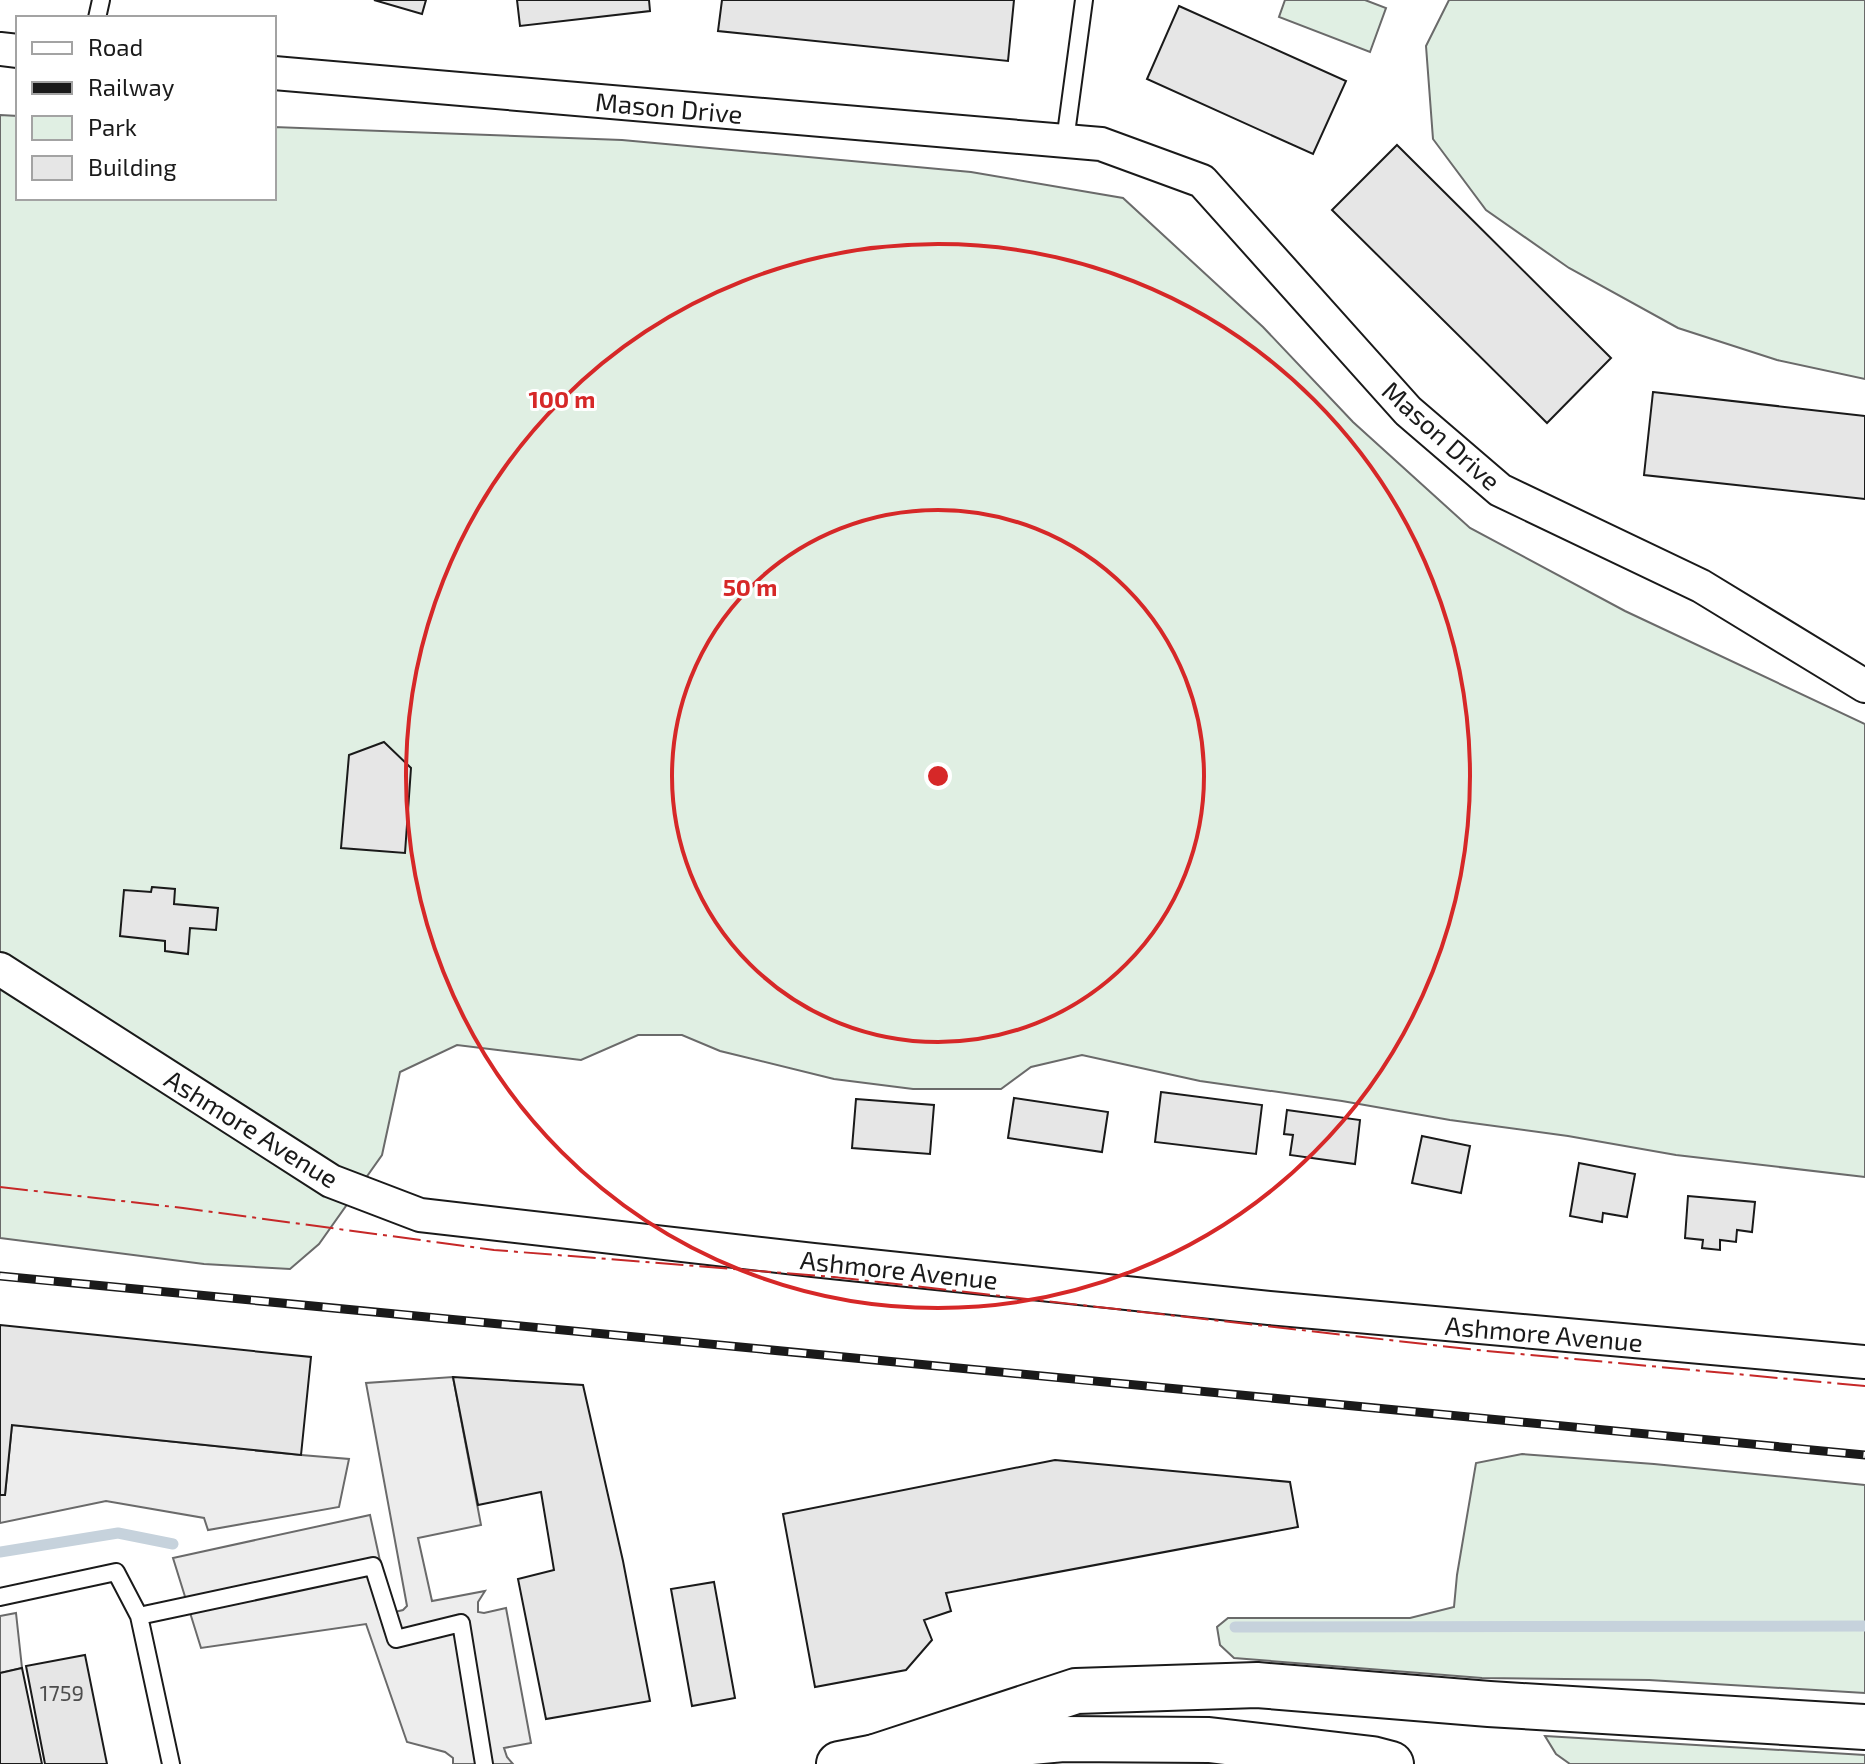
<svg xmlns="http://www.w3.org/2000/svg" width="1865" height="1764" font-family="'Exo 2',sans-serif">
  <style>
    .green { fill: #e0efe3; stroke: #6a6a6a; stroke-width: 2 }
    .parking { fill: #ededed; stroke: #6a6a6a; stroke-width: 2 }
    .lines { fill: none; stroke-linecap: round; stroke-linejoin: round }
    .stream { stroke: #c6d2dc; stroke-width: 11 }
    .building { fill: #e6e6e6; stroke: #1a1a1a; stroke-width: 2 }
    .service-casing { stroke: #1a1a1a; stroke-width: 20 }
    .minor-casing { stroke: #1a1a1a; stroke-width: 36 }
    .secondary-casing { stroke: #1a1a1a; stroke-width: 48 }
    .motorway-casing { stroke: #1a1a1a; stroke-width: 48 }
    .service { stroke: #fff; stroke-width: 16 }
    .minor { stroke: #fff; stroke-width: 32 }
    .secondary { stroke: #fff; stroke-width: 44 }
    .motorway { stroke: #fff; stroke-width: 44 }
    .rail-casing { stroke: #1a1a1a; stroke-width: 9 }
    .rail { stroke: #fff; stroke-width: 6; stroke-dasharray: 18; stroke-linecap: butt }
    .power { stroke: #c62828; stroke-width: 2; stroke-dasharray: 28 6 4 6; stroke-linecap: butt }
    .ring { fill: none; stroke: #d62828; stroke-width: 4 }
    .labels { text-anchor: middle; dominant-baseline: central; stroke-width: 6; stroke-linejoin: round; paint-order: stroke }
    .number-label { font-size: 22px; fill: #4d4d4d }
    .street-label { font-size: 26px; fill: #1a1a1a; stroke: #fff }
    .centre { fill: #d62828; stroke: #fff; stroke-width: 4 }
    .ring-label { font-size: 24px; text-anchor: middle; font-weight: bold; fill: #d62828; stroke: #fff; stroke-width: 6; stroke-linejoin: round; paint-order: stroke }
  </style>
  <rect width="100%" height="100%" fill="#fff"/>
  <path class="green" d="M1285,0h80l21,8 -16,44 -91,-35z
    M1449,0h416v379l-88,-19 -99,-32 -109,-60 -83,-58 -53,-71 -7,-93z
    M0,115l18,1v82h256v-71l348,13 349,32 152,26 140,129 90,95 117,106 155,83 240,113v453l-189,-22 -108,-19 -118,-16 -108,-19 -142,-20 -118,-26 -51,12 -30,22h-88l-79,-10 -114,-28 -38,-16h-44l-57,25 -124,-15 -57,27 -18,83 -63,89 -29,25 -86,-5 -204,-26z
    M1522,1454l132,10 211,21v208l-216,-13 -167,-2 -248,-20 -14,-13 -3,-18 11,-9h182l44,-11 3,-32 19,-112z
    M1545,1736l320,19v9h-295l-14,-10z"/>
  <path class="parking" d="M453,1377l28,148 -63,13 14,63 53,-10 -7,11v10l6,1 22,-5 25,135 -27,5 3,9 6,7h-60v-6l-8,-6 -38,-10 -41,-118 -165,24 -28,-90 197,-43 21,96 4,1 8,-2 4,-4 -41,-223z
    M12,1425l289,30 48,4 -10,48 -131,23 -4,-12 -98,-17 -106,22v-28h5z
    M16,1613l6,55 -22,5v-57z"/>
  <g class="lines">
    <path class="stream" d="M0,1552l118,-19 55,11
      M1235,1627l630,-1"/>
  </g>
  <path class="building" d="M374,0h52l-4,14z
    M517,0h132l1,11 -130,15z
    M722,0h292l-6,61 -290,-30z
    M1179,6l167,75 -33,73 -166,-75z
    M1397,145l214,213 -64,65 -215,-213z
    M1653,392l212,24v83l-221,-24z
    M384,742l27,26 -6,85 -64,-5 8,-93z
    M152,887l23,2 -1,15 44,4 -2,22 -26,-2 -2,26 -23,-3v-10l-45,-5 4,-46 27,2z
    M1161,1092l101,13 -6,49 -101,-12z
    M1014,1098l94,14 -6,40 -94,-14z
    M856,1099l78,6 -4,49 -78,-6z
    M1287,1110l73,10 -5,44 -65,-9 3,-20 -9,-1z
    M1422,1136l48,10 -9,47 -49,-10z
    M1579,1163l56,11 -8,43 -24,-4 -1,9 -32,-6z
    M1688,1196l67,6 -3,30 -15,-2 -1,12 -16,-2v10l-18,-2 1,-8 -18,-2z
    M0,1325l311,32 -10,98 -289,-30 -7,70h-5z
    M453,1377l130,8 40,176 27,140 -104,18 -28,-140 36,-9 -13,-78 -63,13z
    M1055,1460l235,22 8,45 -352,66 5,18 -27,9 8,20 -26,30 -91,17 -32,-173z
    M714,1582l21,116 -43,8 -21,-117z
    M85,1655l22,109h-62l-19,-98z
    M22,1668l20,96h-42v-91z"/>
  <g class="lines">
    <g class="service-casing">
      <path id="service" d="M97,18l4,-18
        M1065,141l19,-141
        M0,1597l116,-25 23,44 32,148
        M139,1616l234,-50 23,73 65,-16 23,141"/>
    </g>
    <g class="minor-casing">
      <path id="minor" d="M0,49l18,2
        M274,73l827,71 101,37 206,230 92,79 201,96 164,100
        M0,969l331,212 89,34 393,45 456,48 596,54"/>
    </g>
    <g class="secondary-casing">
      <path id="secondary" d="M839,1764l36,-7 188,-18 146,1 163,19 19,5"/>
    </g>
    <g class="motorway-casing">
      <path id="motorway" d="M875,1757l201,-66 181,-6 232,19 376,23"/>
    </g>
    <use href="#service" class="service"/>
    <use href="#minor" class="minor"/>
    <use href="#secondary" class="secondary"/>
    <use href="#motorway" class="motorway"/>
    <g class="rail-casing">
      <path id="rail" d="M0,1276l1865,179"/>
    </g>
    <use href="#rail" class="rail"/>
    <path class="power" d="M0,1187l183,21 311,42 340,27 643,73 388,36"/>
  </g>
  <g class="ring">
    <circle cx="938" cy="776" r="266"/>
    <circle cx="938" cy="776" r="532"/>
  </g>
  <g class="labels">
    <g class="number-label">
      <text x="62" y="1692">1759</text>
    </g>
    <g class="street-label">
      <text transform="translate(669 107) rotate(5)">Mason Drive</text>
      <text transform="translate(1442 435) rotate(42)">Mason Drive</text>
      <text transform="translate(252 1128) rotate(32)">Ashmore Avenue</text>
      <text transform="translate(899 1269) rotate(6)">Ashmore Avenue</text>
      <text transform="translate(1544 1333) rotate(5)">Ashmore Avenue</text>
    </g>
  </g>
  <circle cx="938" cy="776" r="12" class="centre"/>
  <g class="ring-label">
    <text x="562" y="408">100 m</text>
    <text x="750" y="596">50 m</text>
  </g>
  <rect x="16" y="16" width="260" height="184" fill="#ffffff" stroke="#a3a3a3" stroke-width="2"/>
  <rect x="32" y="42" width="40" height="12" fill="#ffffff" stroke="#a3a3a3" stroke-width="2"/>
  <text x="88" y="56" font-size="24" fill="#1a1a1a">Road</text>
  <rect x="32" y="82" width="40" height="12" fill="#1a1a1a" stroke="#a3a3a3" stroke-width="2"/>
  <text x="88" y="96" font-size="24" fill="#1a1a1a">Railway</text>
  <rect x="32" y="116" width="40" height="24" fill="#e0efe3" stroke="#a3a3a3" stroke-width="2"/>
  <text x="88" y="136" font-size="24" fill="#1a1a1a">Park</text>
  <rect x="32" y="156" width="40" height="24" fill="#e6e6e6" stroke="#a3a3a3" stroke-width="2"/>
  <text x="88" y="176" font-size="24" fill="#1a1a1a">Building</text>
</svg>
